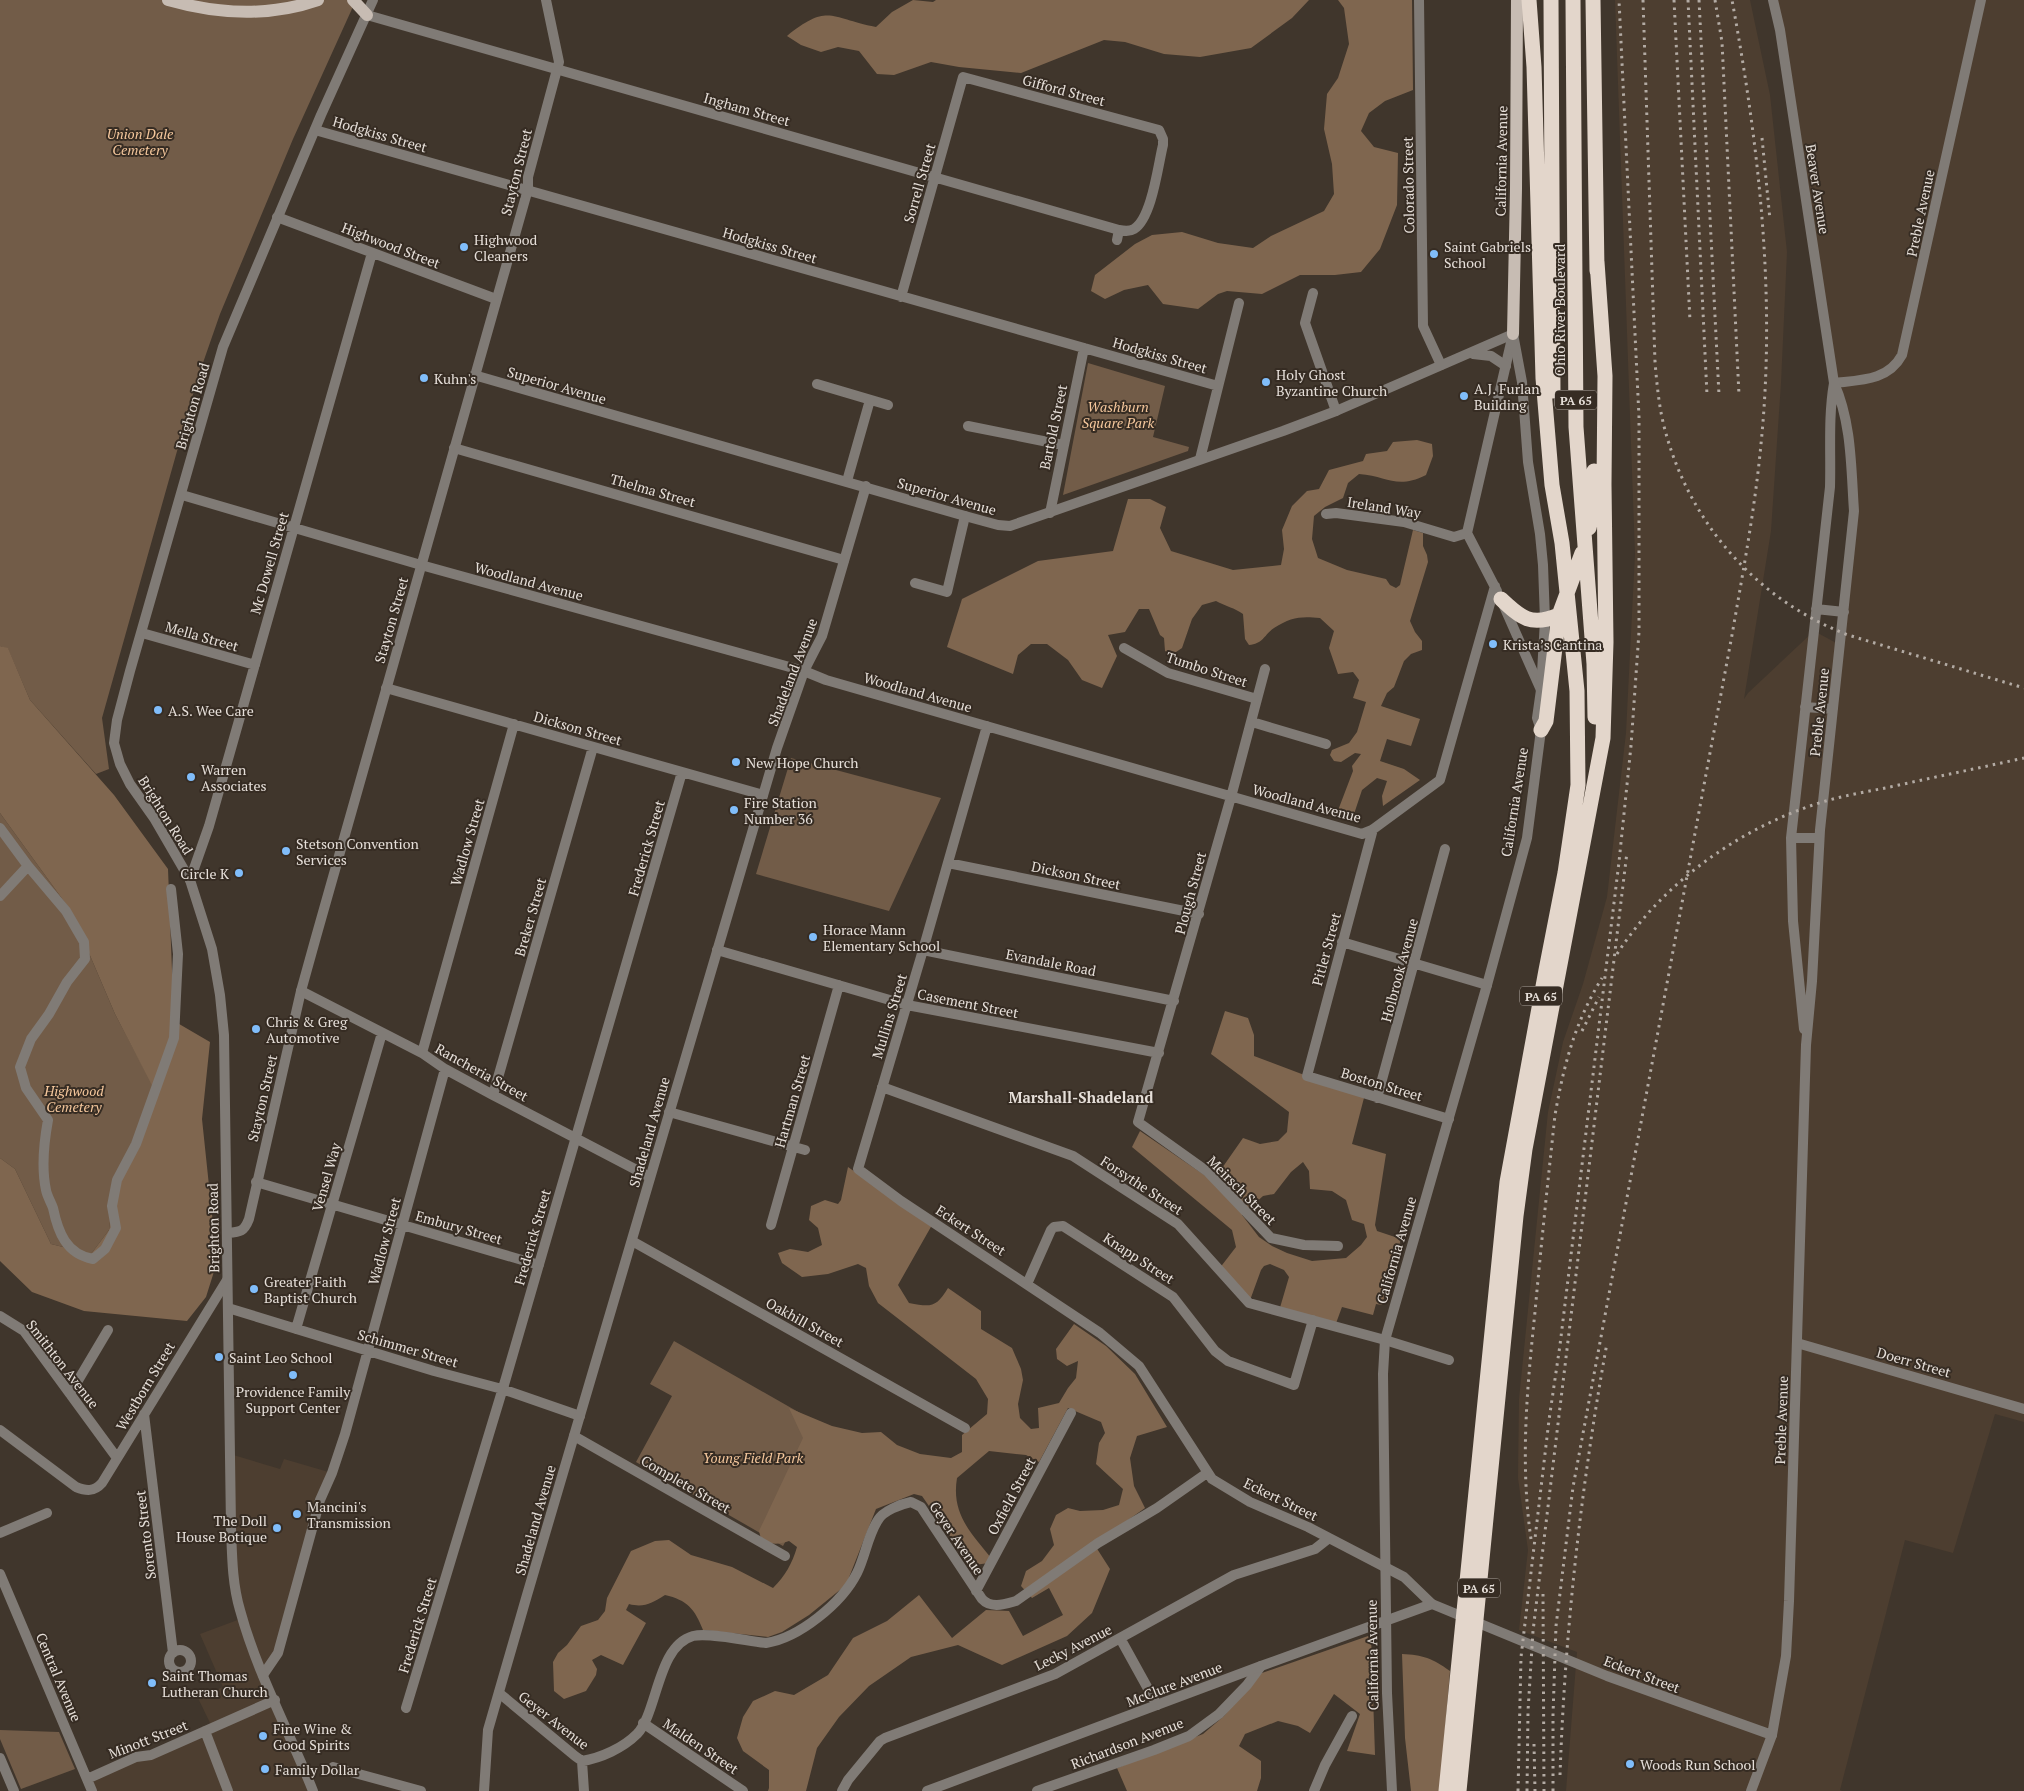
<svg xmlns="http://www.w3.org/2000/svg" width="2024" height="1791" font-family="'PT Serif',serif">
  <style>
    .built { fill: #4d3e30 }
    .green { fill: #725c48 }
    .forest { fill: #7f664f; fill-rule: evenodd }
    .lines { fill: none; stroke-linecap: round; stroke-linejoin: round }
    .minor { stroke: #807b76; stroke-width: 10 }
    .tertiary { stroke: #807b76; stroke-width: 10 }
    .primary { stroke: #c7bcb3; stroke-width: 12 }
    .motorway { stroke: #e3d6cb; stroke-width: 15 }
    .rail { stroke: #b3aba4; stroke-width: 3; stroke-dasharray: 2.5 5; stroke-linecap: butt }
    .poi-dot { fill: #80bdfa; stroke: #362c23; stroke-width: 2 }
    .labels { text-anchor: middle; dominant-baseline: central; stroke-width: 4; stroke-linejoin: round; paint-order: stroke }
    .shield { fill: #362c23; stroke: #b1a9a2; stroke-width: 1 }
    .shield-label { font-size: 12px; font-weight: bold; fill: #e6dfd9 }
    .street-label { font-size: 14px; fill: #e6dfd9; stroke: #362c23 }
    .park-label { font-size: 14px; font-style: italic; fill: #f6c89d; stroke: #362c23 }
    .poi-label { font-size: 14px; fill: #e6dfd9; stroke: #362c23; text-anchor: start }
    .neighbourhood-label { font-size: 15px; font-weight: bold; fill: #e6dfd9; stroke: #362c23 }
  </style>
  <rect width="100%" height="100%" fill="#40362c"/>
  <path class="built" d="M1615,0h135l20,95 17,157 -6,131 -10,148 -27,168 4,-6 66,-62 26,14 6,-52 5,-127 -17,-83 -61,-383h251v1422l-29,-8 -42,139 -48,-13 -65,250 2,1h-276l11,-139 -58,-22 9,-80 -10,-72 1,-79 29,-287 15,-70 20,-58 24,-87 19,-164 9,-179z
    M230,1454l50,15 4,-10 48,14 -54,180 -15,22 50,116h-221l-5,-12 125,-52 -14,-29 25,-11 -23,-53 43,-16 -3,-8z"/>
  <path class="green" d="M0,0h356l-63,139 -73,175 -23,66 -95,338 7,51 -13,5 -66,-74 -22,-51 -8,-3z
    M1088,363l77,23 -12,51 36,10 -1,4 -125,44z
    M791,758l150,40 -52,113 -133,-37z
    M0,813l71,98 44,103 43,81 -43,88 -6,47 -18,24 -40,-10 -36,-75 -15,-11z
    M674,1341l168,96 -59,109 -147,-84 36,-66 -22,-12z
    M0,1730l59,2 16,37 -54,20 -21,-50z"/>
  <path class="forest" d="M913,0l20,2 3,-2h373l-17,18 -41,30 -51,9 -36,-3 -39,-12 -21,-2 -83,33 -62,-6 -28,-5 -37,13 -17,-1 -18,-23 -21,-4 -17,5 -20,-7 -14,-9c42,-34 44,-17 89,-9l16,-15z
    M1338,0h74l1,90 -28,11 -16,12 -8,18 13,16 24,6 -1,52 -17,44 -19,23 -26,3h-35l-38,19 -35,-3 -9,3 -20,15 -35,-5 -15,-19 -24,5 -19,9 -14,-8 4,-16 40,-31 17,-9 30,-3 36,11 35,5 18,-12 53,-25 10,-17 -2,-30 -8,-35 3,-35 11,-16 11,-34 -5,-36z
    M1417,440l15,4 1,12 -7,19c-30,15 -38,1 -67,-1l-11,9 -5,15 -18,9 -11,9 -2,23 6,19 29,12 39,9 4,6 6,3 4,-3 13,-55 10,3v13l4,9 1,7 -18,59 5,11 7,9v9l-11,4 -7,7 -10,26 -7,6 -6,13 39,13 -9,27 -24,-7 -7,22 24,8 16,11 -37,26 -1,-10 5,-15 -10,-3 -15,12 -9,27 -16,-4 16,-42 -1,-5 9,-12 -6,-1 -14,9 -7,-1 -4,-6 2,-5 17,-7 8,-11 9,-30 -13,-4 6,-18 -6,-8 -15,2 -9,-26 5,-17 -14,-13c-19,-2 -29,-1 -46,10 -10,7 -11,16 -25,17l-4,-6 -2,-25c-8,-6 -18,-8 -27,-13l-14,4 -10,14 -10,29 -9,6 -8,-3 -1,-13 -4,-3 -11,-26h-10l-14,23 -17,3 9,21 -15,32 -20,-8 -14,-20 -21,-16h-16l-13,11 -5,19 -66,-27 15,-48 76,-38 75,-10 15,-52h22l16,8 -6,21 11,23 62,19 48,-5 3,-16 -2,-19 10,-24 15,-15 12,-2 10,-19 34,-9 3,-7 21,-3 6,-9z
    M0,646l8,2 22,52 84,95 54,74 6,152 36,21 -8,77 15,143 -11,35 -19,24 -103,-10 -52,-19 -32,-31v-103l15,11 36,75 40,10 18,-24 6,-47 42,-88 -42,-81 -44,-103 -71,-98z
    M1225,1011l23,7 6,17v21l53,20 58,18 -13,50 34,10 -11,71 2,6 24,8 -19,66 -6,-1 -3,11 -31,-8 -7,19 -56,-15 10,-34 -5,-7 -14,-6 -6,2 -3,4 -12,33 -30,-34 17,-22 -4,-17 -100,-83 8,-16 73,50 30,-43 17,6 18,-3 9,-9 2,-20 -78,-58zM1303,1162l6,9 1,18 22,2 14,9 6,20 12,4 3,13 -6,8 -15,13 -34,3 -25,-8 -15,-7 -13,-9 -17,-22 21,-19 11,-2 17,-22z
    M848,1167l84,58 -34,60 11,18c22,4 27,5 39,-15l33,23v18l31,19 9,21 2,11 -5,24 2,14 11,11 8,-1 -1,-20 21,-5 9,-15 8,-10 2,-17 -11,5 -10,-7 -1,-10 18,-25 32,22 29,28 32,53 -30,9 -7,22 4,28 11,22 -51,36 16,25 -18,44 -25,23 -65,29 -44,-20 -47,12 -42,29 -30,31 -22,31 -11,43h-38l1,-3v-18l-26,-19 -6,-13 6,-21 10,-16 22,-10 19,4 34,-20 25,-37 34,-17 32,-26 33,43 34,-28 23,1 14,25 40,-21 -14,-27 -17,10 -11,-12 5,-15 16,-10 12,-16 -4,-16 6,-14 12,-7 12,3 23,-1 16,-5 4,-16 -27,-25 3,-21 6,-10 -4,-11 -33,-14 -29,54 -13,-7 -37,-4 -32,27c-6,36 14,55 35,81l-3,4 -15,2 -6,-3 -46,-66 -8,-2 -38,15 -30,76 -37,30 -27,17 -14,5 -65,-7c-8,-21 -16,-30 -38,-35 -13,8 -21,13 -36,9l-3,6 20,13 -23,42 -22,-10 -9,5 5,9 -1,6 -10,16 -22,8 -10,-8 -1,-29 5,-9 9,-8 14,-19 17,-6 7,-9 2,-13 24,-47 24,-10 14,-1 22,15 41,12 41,21c12,-12 19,-24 24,-41l-8,-6c-12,4 -17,4 -28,-2l-2,-8 44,-93 -14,-30 43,18 30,7 19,-1 16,13 23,9 31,4 11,-6v-17l25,-21 1,-15 -12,-20 -98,-76 -9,-17 -3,-18 -8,-4 -30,10 -26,3 -20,-14 -4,-10 12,-4 18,3 14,-7 -4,-17 -9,-8 2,-14 14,-6 13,4 3,-4z
    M1371,1635l4,120 -28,-4 13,-37 -26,-20 -24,39 -12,-7 -20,-5 -33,13 -6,12 22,15v17l-4,13h-130l-10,-23 86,-34 21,-18 35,-42z
    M1402,1654c21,1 30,4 48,17l-10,120h-29l-6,-53z"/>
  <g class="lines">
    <path class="minor" d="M1419,0l4,326 18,39
      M367,15l752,215
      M315,130l903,256
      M277,217l219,82
      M1313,293l-8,30 31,88
      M901,297l62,-220 196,53 4,9v6c-5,20 -11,73 -29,84 -5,3 -10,2 -15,1l-2,10
      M1834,383c26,-3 54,-2 68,-28l79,-355
      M817,384l71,21
      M968,426l95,19
      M454,448l390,112
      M1200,459l39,-156
      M847,481l23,-81
      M182,495l239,70 383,106 22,9 536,154 10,-4 68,-50 55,-194
      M1050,513l34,-165
      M1326,514l10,-1 68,9 50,15 13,-4
      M915,583l32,9 18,-76
      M1497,591l-30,-58 46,-199
      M1503,604l38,86
      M142,633l113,32
      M1124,648l44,25 89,26
      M1265,669l-34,128 -93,325 70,50 63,66 33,7 34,1
      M386,688l377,107
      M1252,722l74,22
      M987,726l-64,224 -65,219 43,32 199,132 39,33 73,113 38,23 58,25 96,50 28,27
      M0,828l28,38 -28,30
      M1373,829l-66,247 142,43
      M948,863l251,51
      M28,866l38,45 18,31 1,17 -18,23 -18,32 -18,25 -11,28 6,21 22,32c-4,22 -7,47 -2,70 1,6 5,12 7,18 5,24 13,46 40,51l12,-10 11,-21 -4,-22 5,-26 19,-36 38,-106 4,-84 -7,-65
      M190,880l19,-54 163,-573
      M1342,942l145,43
      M717,950l190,55 252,48
      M923,950l251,51
      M301,991l121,62 23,16 48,26 157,82
      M422,1053l92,-329
      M882,1087l191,69 105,68 71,79 136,37 64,20
      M493,1095l100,-348
      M1377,1098l68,-249
      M669,1112l136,38
      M256,1182l283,83
      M771,1225l68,-240
      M632,1241l333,187
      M1027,1284l24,-54 3,-3 9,-1 110,71 42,54 13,10 66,24 19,-65
      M228,1308l206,63 68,18 78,27
      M0,1316l24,15 93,127
      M296,1329l86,-296
      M1797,1343l227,66
      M70,1394l38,-64
      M144,1414l29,239
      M0,1430l76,57c10,4 18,5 26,-4l125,-203
      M574,1436l211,120
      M0,1533l47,-20
      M0,1574l92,217
      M976,1591l95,-178
      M1120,1638l37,67
      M169 1661a11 11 0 1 1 22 0a11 11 0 1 1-22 0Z
      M263,1675l15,-22 42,-153 12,-27 13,-39 100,-365
      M499,1693l76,63 7,5c19,-3 41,-13 55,-27 21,-22 20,-88 56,-98 16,-4 54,5 73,7 33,-5 76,-40 91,-70 8,-16 11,-38 21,-53 5,-9 23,-16 33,-18l10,5 61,92c9,10 23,5 34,2l82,-58 59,-35 50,-35
      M406,1708l100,-330 176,-606
      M643,1723l100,68
      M205,1731l23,60
      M0,1758l14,33
      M582,1761l2,30
      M333,1767l88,24
      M87,1779l49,-22 15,-2 124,-55
      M842,1791l6,-11 32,-39 5,-3 170,-64 179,-99 81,-26 14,-11
      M1037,1791l117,-41 35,-14 30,-22 28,-29 14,-19
      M1314,1791l11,-26 27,-49
      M1751,1791l21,-56"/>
    <path class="tertiary" d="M1473,354l18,2 15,10
      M474,375l491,141 33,9 12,1 273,-95 53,-20 177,-77 9,48 6,80 12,72 3,31 2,55 -4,70 -4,28 4,12 -14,108 -40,147 -102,355 -2,34 4,319 5,98
      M1816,609l28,3
      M1805,707l28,2
      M1791,838h28
      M1804,1029l-11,-108 -2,-83 39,-351c1,-34 -2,-70 4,-104
      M227,1233c13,-1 17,-1 22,-14l52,-228 15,-54 212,-748v-12l31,-115 -13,-62
      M313,1791c-24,-60 -56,-118 -73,-181 -8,-27 -8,-56 -9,-83l-7,-492 -4,-40 -8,-46 -22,-69 -36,-62 -24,-34 -10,-20 -6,-21 3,-23 13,-49 93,-324 98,-232 52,-115
      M484,1791l4,-61 39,-135 250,-847 27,-77 18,-35 44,-150
      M927,1791l334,-125 171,-62 175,72 165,59 14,-79 3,-55 17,-556 6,-64 8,-151 34,-319c-3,-42 -2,-88 -20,-128l-54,-353 -7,-30"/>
    <path class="primary" d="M168,0c49,14 101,17 150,0
      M353,0l14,15
      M1513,334l3,-145 1,-189"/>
    <path class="motorway" d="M1551,0l2,391
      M1573,0l3,427 18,237 1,53
      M1593,0l4,271
      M1589,528l4,-18 1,-39
      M1501,599c20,19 30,28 58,16
      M1541,730l5,-9 13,-106 23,-62
      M1446,1791l61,-609 39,-212 19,-97 13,-88 -1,-94 -15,-148 -10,-58 -9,-107 -9,-311 -5,-67
      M1459,1791l57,-575 9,-67 78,-411 3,-96 -2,-158 1,-108 -8,-114"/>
    <path class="rail" d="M1643,0l12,362c2,23 4,46 10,68 25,94 92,170 183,205l176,53
      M1674,0l16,321
      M1688,0l19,395
      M1699,0l20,395
      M1715,0l7,42 17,353
      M1762,138l8,82
      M1617,954c45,-70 120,-124 199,-150 24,-8 50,-12 74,-17 45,-10 89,-19 134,-29
      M1582,1031l17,-34
      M1531,1539c-11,-76 -4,-151 4,-227 6,-66 13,-132 20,-197 9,-51 20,-93 47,-137
      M1543,1594l1,197
      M1534,1744l1,47
      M1560,1775c5,-145 21,-289 47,-432
      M1518,1791l3,-134 28,-237 11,-75 59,-483 12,-116 8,-114v-215l-20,-417
      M1527,1791l1,-80 5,-80 94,-779
      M1553,1791v-76l3,-89 17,-139 159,-852c11,-63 23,-127 29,-191 15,-149 -2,-297 -29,-444"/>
  </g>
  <g class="poi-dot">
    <circle cx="464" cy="247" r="5"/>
    <circle cx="1434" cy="254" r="5"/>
    <circle cx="424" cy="378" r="5"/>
    <circle cx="1266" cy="382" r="5"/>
    <circle cx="1464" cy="396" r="5"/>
    <circle cx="1493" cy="644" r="5"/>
    <circle cx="158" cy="710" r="5"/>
    <circle cx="736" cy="762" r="5"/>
    <circle cx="191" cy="777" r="5"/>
    <circle cx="734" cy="810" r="5"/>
    <circle cx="286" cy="851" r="5"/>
    <circle cx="239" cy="873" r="5"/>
    <circle cx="813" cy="937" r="5"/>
    <circle cx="256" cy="1029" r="5"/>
    <circle cx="254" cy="1289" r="5"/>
    <circle cx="219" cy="1357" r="5"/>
    <circle cx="293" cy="1375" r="5"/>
    <circle cx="297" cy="1514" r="5"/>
    <circle cx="277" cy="1528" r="5"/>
    <circle cx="152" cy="1683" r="5"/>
    <circle cx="263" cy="1736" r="5"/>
    <circle cx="1630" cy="1764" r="5"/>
    <circle cx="265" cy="1769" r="5"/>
  </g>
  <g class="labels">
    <g class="shield">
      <rect x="1555" y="390.5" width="42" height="19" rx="4"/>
      <rect x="1520" y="986.5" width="42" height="19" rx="4"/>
      <rect x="1458" y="1578.5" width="42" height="19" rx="4"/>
    </g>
    <g class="shield-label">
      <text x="1576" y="400">PA 65</text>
      <text x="1541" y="996">PA 65</text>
      <text x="1479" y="1588">PA 65</text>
    </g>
    <g class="street-label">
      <text transform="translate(1064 90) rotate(15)">Gifford Street</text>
      <text transform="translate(747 109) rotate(16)">Ingham Street</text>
      <text transform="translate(380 134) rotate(16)">Hodgkiss Street</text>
      <text transform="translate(1501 161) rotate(-89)">California Avenue</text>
      <text transform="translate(516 172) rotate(-76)">Stayton Street</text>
      <text transform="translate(919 183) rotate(-74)">Sorrell Street</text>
      <text transform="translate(1408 185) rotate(-91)">Colorado Street</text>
      <text transform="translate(1818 189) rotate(81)">Beaver Avenue</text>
      <text transform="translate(1920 213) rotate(-78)">Preble Avenue</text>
      <text transform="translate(391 245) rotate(21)">Highwood Street</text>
      <text transform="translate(770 245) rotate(16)">Hodgkiss Street</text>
      <text transform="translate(1559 310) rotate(-90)">Ohio River Boulevard</text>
      <text transform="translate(1160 355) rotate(16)">Hodgkiss Street</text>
      <text transform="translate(557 385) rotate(16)">Superior Avenue</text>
      <text transform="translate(192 406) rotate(-74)">Brighton Road</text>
      <text transform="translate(1053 427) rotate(-78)">Bartold Street</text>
      <text transform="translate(653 490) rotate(16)">Thelma Street</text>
      <text transform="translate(947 496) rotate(16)">Superior Avenue</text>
      <text transform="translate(1384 507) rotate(9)">Ireland Way</text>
      <text transform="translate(269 563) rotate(-74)">Mc Dowell Street</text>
      <text transform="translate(529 581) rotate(15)">Woodland Avenue</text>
      <text transform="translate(391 620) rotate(-74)">Stayton Street</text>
      <text transform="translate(202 636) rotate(16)">Mella Street</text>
      <text transform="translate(1207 669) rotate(18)">Tumbo Street</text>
      <text transform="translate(792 672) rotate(-69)">Shadeland Avenue</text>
      <text transform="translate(918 692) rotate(16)">Woodland Avenue</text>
      <text transform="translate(1819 712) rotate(-84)">Preble Avenue</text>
      <text transform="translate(578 728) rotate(16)">Dickson Street</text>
      <text transform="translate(1514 802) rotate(-81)">California Avenue</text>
      <text transform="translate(1307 803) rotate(15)">Woodland Avenue</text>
      <text transform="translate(166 815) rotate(58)">Brighton Road</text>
      <text transform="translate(467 842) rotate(-74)">Wadlow Street</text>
      <text transform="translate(646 848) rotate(-74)">Frederick Street</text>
      <text transform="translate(1076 875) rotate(12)">Dickson Street</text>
      <text transform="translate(1190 893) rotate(-75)">Plough Street</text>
      <text transform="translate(530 917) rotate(-74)">Breker Street</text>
      <text transform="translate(1326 949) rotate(-75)">Pitler Street</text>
      <text transform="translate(1051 962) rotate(11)">Evandale Road</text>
      <text transform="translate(1399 970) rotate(-75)">Holbrook Avenue</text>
      <text transform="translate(968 1003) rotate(11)">Casement Street</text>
      <text transform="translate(889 1016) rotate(-73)">Mullins Street</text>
      <text transform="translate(482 1072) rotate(29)">Rancheria Street</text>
      <text transform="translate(1382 1084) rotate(17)">Boston Street</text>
      <text transform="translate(262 1098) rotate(-77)">Stayton Street</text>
      <text transform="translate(792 1101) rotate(-74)">Hartman Street</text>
      <text transform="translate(649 1132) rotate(-74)">Shadeland Avenue</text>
      <text transform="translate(326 1177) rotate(-74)">Vensel Way</text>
      <text transform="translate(1142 1185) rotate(33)">Forsythe Street</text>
      <text transform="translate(1242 1190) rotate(45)">Meirsch Street</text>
      <text transform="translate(459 1227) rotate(16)">Embury Street</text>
      <text transform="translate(213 1228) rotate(-91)">Brighton Road</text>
      <text transform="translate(971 1230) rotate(33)">Eckert Street</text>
      <text transform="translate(532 1237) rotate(-74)">Frederick Street</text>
      <text transform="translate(384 1241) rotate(-75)">Wadlow Street</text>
      <text transform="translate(1396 1250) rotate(-74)">California Avenue</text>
      <text transform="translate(1139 1258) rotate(33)">Knapp Street</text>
      <text transform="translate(805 1322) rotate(29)">Oakhill Street</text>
      <text transform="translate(408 1348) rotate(16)">Schimmer Street</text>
      <text transform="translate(1914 1362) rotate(16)">Doerr Street</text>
      <text transform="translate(63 1364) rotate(52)">Smithton Avenue</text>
      <text transform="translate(145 1386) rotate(-59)">Westborn Street</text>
      <text transform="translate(1781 1420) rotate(-88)">Preble Avenue</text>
      <text transform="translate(686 1484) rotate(30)">Complete Street</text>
      <text transform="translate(1011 1496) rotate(-62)">Oxfield Street</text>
      <text transform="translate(1281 1499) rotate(26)">Eckert Street</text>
      <text transform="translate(535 1520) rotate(-74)">Shadeland Avenue</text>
      <text transform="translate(145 1535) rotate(-97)">Sorento Street</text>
      <text transform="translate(957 1538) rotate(56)">Geyer Avenue</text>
      <text transform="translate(417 1625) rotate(-73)">Frederick Street</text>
      <text transform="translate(1073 1647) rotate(-27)">Lecky Avenue</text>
      <text transform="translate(1372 1655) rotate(-91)">California Avenue</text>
      <text transform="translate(1642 1674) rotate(21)">Eckert Street</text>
      <text transform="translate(59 1677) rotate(67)">Central Avenue</text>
      <text transform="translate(1174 1684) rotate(-21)">McClure Avenue</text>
      <text transform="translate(554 1720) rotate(38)">Geyer Avenue</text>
      <text transform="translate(148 1739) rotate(-21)">Minott Street</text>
      <text transform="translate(1127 1743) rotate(-21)">Richardson Avenue</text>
      <text transform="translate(701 1746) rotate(34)">Malden Street</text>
    </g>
    <g class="park-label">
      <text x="140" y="133">Union Dale<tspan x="140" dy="16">Cemetery</tspan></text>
      <text x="1118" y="406">Washburn<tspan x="1118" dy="16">Square Park</tspan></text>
      <text x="74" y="1090">Highwood<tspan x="74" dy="16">Cemetery</tspan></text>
      <text x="753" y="1457">Young Field Park</text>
    </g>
    <g class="poi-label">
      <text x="474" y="239">Highwood<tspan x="474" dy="16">Cleaners</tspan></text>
      <text x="1444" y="246">Saint Gabriels<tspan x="1444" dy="16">School</tspan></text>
      <text x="1276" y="374">Holy Ghost<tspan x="1276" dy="16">Byzantine Church</tspan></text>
      <text x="434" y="378">Kuhn's</text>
      <text x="1474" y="388">A.J. Furlan<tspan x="1474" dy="16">Building</tspan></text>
      <text x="1503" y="644">Krista’s Cantina</text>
      <text x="168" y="710">A.S. Wee Care</text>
      <text x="746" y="762">New Hope Church</text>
      <text x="201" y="769">Warren<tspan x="201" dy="16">Associates</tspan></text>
      <text x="744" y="802">Fire Station<tspan x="744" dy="16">Number 36</tspan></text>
      <text x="296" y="843">Stetson Convention<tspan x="296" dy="16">Services</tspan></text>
      <text x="229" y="873" text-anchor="end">Circle K</text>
      <text x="823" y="929">Horace Mann<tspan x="823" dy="16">Elementary School</tspan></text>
      <text x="266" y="1021">Chris &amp; Greg<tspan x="266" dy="16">Automotive</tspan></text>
      <text x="264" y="1281">Greater Faith<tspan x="264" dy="16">Baptist Church</tspan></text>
      <text x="229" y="1357">Saint Leo School</text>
      <text x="293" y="1391" text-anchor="middle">Providence Family<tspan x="293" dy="16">Support Center</tspan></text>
      <text x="307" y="1506">Mancini's<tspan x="307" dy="16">Transmission</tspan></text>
      <text x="267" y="1520" text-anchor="end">The Doll<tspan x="267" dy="16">House Botique</tspan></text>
      <text x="162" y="1675">Saint Thomas<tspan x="162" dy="16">Lutheran Church</tspan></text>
      <text x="273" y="1728">Fine Wine &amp;<tspan x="273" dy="16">Good Spirits</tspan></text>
      <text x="1640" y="1764">Woods Run School</text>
      <text x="275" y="1769">Family Dollar</text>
    </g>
    <g class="neighbourhood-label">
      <text x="1081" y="1097">Marshall-Shadeland</text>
    </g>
  </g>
</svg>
